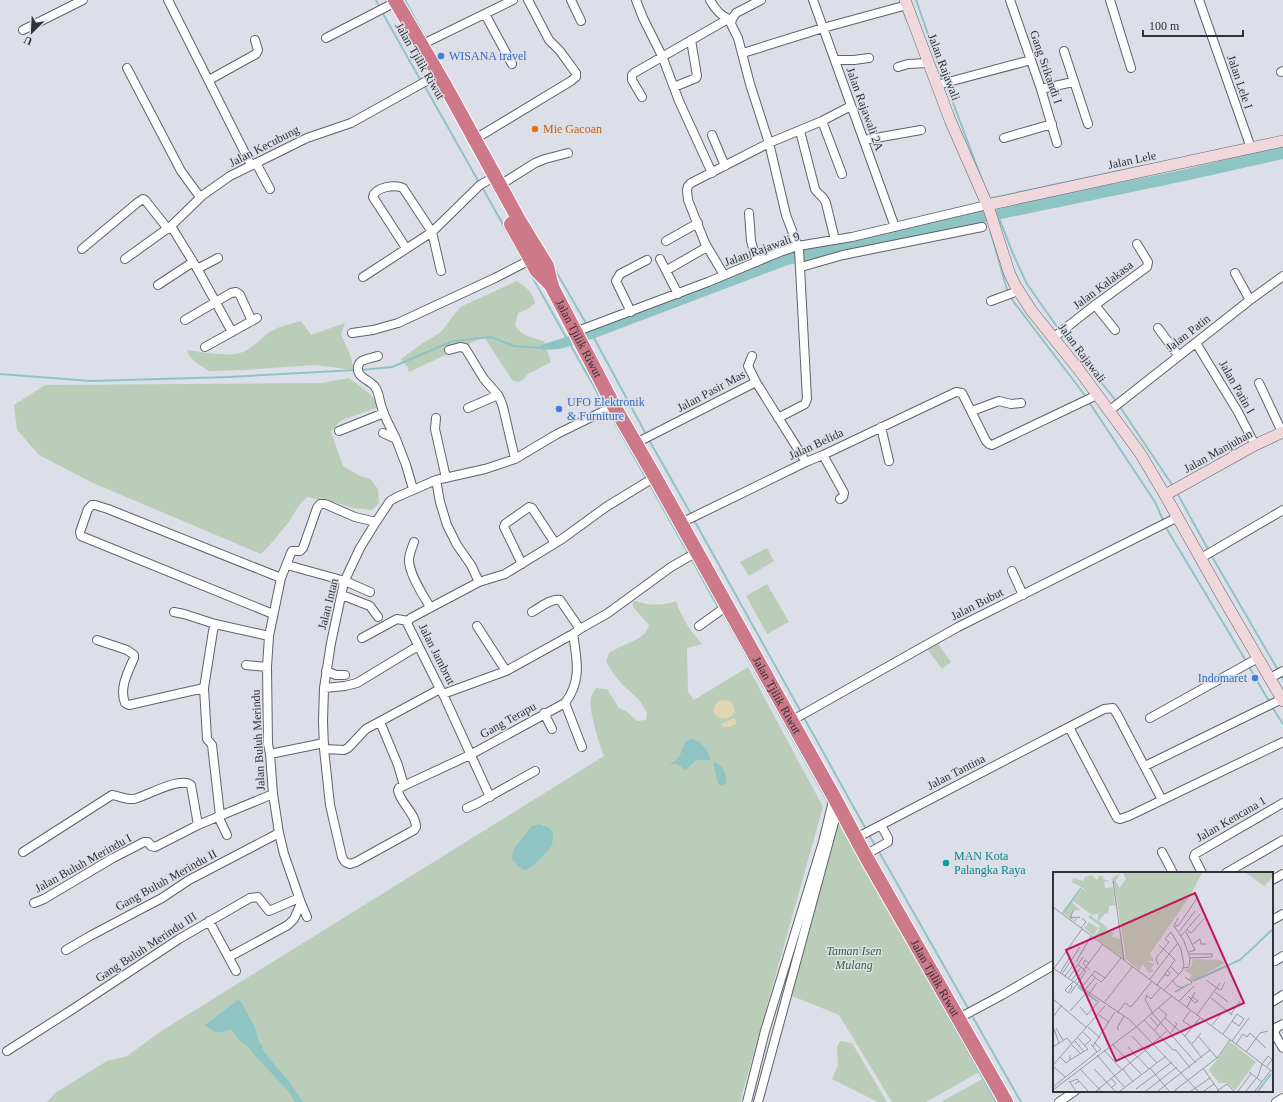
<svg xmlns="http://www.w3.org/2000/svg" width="1283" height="1102" font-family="'Times New Roman',serif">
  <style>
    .green { fill: #bacdb9 }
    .sand { fill: #e0d6b1 }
    .water { fill: #8fc4c5 }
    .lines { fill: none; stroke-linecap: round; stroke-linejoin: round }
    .stream { stroke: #8fc4c5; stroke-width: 2 }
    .street-casing { stroke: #5f626a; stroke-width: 10 }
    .secondary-casing { stroke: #5f626a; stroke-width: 12 }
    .highway-casing { stroke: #fff; stroke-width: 16 }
    .street { stroke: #fff; stroke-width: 8 }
    .secondary { stroke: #f0d7dc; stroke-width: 11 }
    .highway { stroke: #ce798a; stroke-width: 14 }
    .shop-dot { fill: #3f7fe0; stroke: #dcdfe8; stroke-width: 1.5 }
    .food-dot { fill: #e8710a; stroke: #dcdfe8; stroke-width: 1.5 }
    .culture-dot { fill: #0f9aa8; stroke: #dcdfe8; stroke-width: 1.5 }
    .labels { text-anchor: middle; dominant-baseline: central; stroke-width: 3; stroke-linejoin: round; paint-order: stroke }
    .shop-label { font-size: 12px; fill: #366cbe; stroke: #dcdfe8; text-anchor: start }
    .street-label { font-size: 12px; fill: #313236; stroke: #dcdfe8 }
    .food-label { font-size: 12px; fill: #c56008; stroke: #dcdfe8; text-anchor: start }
    .culture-label { font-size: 12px; fill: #0d838f; stroke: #dcdfe8; text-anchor: start }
    .park-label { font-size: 12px; font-style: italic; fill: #386338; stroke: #dcdfe8 }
    .inset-river { fill: none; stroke: #8fc4c5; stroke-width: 2 }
    .inset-road { fill: none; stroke: #989aa1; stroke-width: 1 }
    .view { fill: #c2185b; fill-opacity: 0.15; stroke: #c2185b; stroke-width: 2 }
    .inset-edge { fill: none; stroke: #313236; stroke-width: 2 }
  </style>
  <rect width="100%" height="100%" fill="#dcdfe8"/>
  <path class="green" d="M517,281c9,6 16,11 18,22l-7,6 -10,4 -3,12c8,12 16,12 29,16l7,21 -23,12 -5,6 -5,2 -5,-1 -29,-44 -75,35 -1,-4 -7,-9 22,-16 18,-11 19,-25z
    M301,321l10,14 34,-12 -4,11 10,23 3,13 -39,-5 -70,5 -36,1 -14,-9 -7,-8 -1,-4c12,2 43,7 53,3 12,-4 19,-13 28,-20 9,-6 22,-9 33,-12z
    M349,378l20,15 12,13 -41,15 -9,11 12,34 17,10 10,3 8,10 1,14 -7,7 -19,-2 -16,-5 -30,-6c-9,8 -13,17 -19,26 -9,11 -17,21 -27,31l-168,-71 -54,-28 -22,-25 -3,-25 31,-20 276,-2z
    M767,548l7,13 -25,15 -9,-14z
    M767,584l22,38 -22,12 -21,-38z
    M633,601c5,0 8,2 13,3 11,1 21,1 30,-3 5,16 15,31 26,43l-15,4 1,44 6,8 54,-33 75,140 -83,295h-693l8,-9 52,-32 20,-5 36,-26 441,-274c-5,-13 -16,-46 -13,-59 1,-3 3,-6 5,-9l11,1 12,19 7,3 11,10 9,-1 1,-7 -7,-12 -17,-16 -8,-9 -9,-14 3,-9c5,-3 10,-6 15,-8 11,-5 22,-8 25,-20l-16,-18z
    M937,642l14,20 -9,7 -15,-20z
    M835,804l148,266 -57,32h-34l-53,-87 -54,-22z
    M840,1041l12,2 35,59h-9l-46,-23 6,-14 -1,-18z
    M982,1079l13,23h-54z"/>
  <path class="sand" d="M721,700l9,1c13,14 -7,24 -16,13 -1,-7 1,-10 7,-14z
    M734,718l2,3v3c-6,3 -10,5 -15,1v-1z"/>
  <path class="water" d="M1283,146v13l-98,22 -324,67 -73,17 -193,73 -35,11 -18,1 -3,-2 2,-3 50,-16 192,-76 224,-48 175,-35z
    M692,739c9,2 18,12 18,21h-14l-9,9 -2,1 -8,-6h-8c3,-1 6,-3 8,-5 7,-7 4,-18 15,-20z
    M715,762c8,4 12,12 11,21l-4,3 -4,-2c-2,-7 -2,-13 -5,-19z
    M539,824l9,3 5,5c-1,4 0,9 -1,13 -2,5 -22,26 -28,25 -5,-2 -8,-7 -12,-11l1,-8 2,-4 17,-21z
    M238,1000l3,2 14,25 4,15 3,3 1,5 14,18 12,13 11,17 4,4h-9l-6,-10 -30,-32 -12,-14 -9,-7 -7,-10c-11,5 -16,5 -26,-4z"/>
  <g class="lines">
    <path class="stream" d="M376,0l4,8
      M405,0l21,39
      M916,0l28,80
      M902,8l5,13
      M382,12l39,69
      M946,84l38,101
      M424,85l56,99
      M482,187l41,73
      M992,198l150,-32
      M999,218l15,38 13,28 33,47
      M990,230l18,63
      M525,264l42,75
      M554,268l33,57
      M1010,297l77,101
      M1063,334l53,67
      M594,338l53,98
      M570,344l36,64
      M361,370l31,-3 61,-26 38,-4 23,9 27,2
      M0,374l91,7 138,-4 127,-7
      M1089,402l66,100 9,20
      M1120,407l53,79
      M609,412l38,68
      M649,440l42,74
      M649,483l40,72
      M1177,493l32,58
      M694,520l107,192
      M1165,526l81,135
      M1211,555l67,115
      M691,558l28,51
      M722,612l107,192
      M1248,665l22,38
      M1280,674l3,5
      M1272,707l11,17
      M803,716l64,115
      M869,835l7,12
      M878,850l91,160
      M911,949l85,153
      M971,1014l50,88"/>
    <g class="street-casing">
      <path id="street" d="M168,0l83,165
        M571,0l10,21
        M636,0l7,18 19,38 17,45 33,72
        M710,0c4,8 13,19 22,19
        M761,0l-25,13 -4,6 -1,5 7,14 12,46 19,59 17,72 13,34 8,150 -2,5 -27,14
        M813,0l82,227
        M1010,0l31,89 16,54
        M1110,0l21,68
        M1199,0l52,148
        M485,14l27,50
        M23,30l60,-30
        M326,38l62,-32
        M421,45l92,-45
        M1064,51l24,73
        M743,53l80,-25 84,-23
        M834,58l1,2h19l15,-2
        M898,67l10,-3 20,-1
        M127,68l54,103 19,26
        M1281,72l2,-1
        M209,80l47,-26 2,-4 -3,-10
        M937,85l94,-25
        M674,87l22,-9 1,-2 -6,-36
        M1041,89l32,-7
        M642,97l-10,-17v-5l2,-2 94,-54
        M822,121l20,53
        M800,131l15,58c3,6 9,7 11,14l9,37
        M712,135l13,31
        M1004,138l48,-14
        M475,139l96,-58 5,-4v-4l-3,-4 -13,-18 -11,-11 -21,-40
        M864,140l57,-10
        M256,163l14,26
        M500,185l35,-22 10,-4 23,-6
        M749,213l2,28 6,21
        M171,226l27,44 34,62
        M666,241l32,-18
        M406,248l-33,-51c2,-10 22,-13 30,-9l29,44 9,39
        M82,249l55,-46 6,-4 2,1 23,29
        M125,259l46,-33 32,-31 27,-19 77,-38 44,-15 79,-44 9,-3
        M660,259l18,35
        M801,267l42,-12 139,-28
        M197,269l21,-11
        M667,270l40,-23
        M1235,273l15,27
        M724,275l-19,-32 -17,-43 -1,-10 1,-4 3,-3 78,-40 53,-22 29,-15
        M363,277l69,-45 48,-47 7,-4
        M158,285l35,-23
        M991,301l27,-10
        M1095,305l20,25
        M631,312l-15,-31 4,-7 27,-14
        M185,320l46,-27 5,-1 4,3 12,26
        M1158,328l20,27
        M575,332l133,-50 72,-30 18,-6 54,-9 135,-32
        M352,333l21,-3 25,-7 97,-45 35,-18
        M1053,338l42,-33 52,-38 1,-5 -11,-18
        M1196,343l42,69 17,33
        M205,347l52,-29
        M449,350l11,-3 5,1 19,31 14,16 2,4 3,8 12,52
        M378,356c-5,2 -17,3 -19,8 -6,13 12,16 16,23 4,5 4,12 6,18 3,12 10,23 15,34
        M752,356l-4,10 8,16
        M1259,383l23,49
        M468,408l30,-13
        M972,411l27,-10 12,3 10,-1
        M1109,411l141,-111 33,-24
        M436,418l-1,11 11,49
        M881,427l8,34
        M339,431l45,-18
        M383,433l13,6 10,26 7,24
        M636,443l120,-61 50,80
        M823,455l21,38 -1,4 -3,2
        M655,477l-49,30 -44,32 -57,35 -26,8 -68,36 -3,3 -1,2 33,66 3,5 63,-23 67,-37 7,-5 28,-16 63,-46 26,-15
        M436,480l4,22 7,23 10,20 14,20 8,17
        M681,523l125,-61 17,-7 133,-63 6,1 24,48 3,3 3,1 105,-50
        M414,542c-2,6 -5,12 -5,18 0,14 14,35 21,47
        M1201,558l82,-48
        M522,564l-18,-37 1,-3 24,-17 3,1 23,35
        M287,565l58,16 25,11
        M1012,571l11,24
        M342,595l28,11 8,11
        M174,612l10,2 31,10
        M532,612c7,-4 19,-14 28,-12l20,29
        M273,614l-192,-78 -1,-4 8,-23 4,-4h3l13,4 173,69
        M477,626l29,45
        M699,626l28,-20
        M573,634c4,26 9,47 -8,69l-95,52 -71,33 -1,2c1,12 18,23 18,37l-2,3 -58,32 -6,2 -5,-2 -3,-5 -12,-52 -6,-56 -1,-28 1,-33 7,-45 13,-61 16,-34 16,-26 14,-21 7,-4 39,-17 49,-11 30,-10 42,-25 57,-28
        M362,638l35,-19 11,2
        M97,640l30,10 7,5v3c-6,14 -15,30 -9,45l4,2 75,-17
        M246,665l21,2
        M326,671l10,4h9
        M1270,678l13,-7
        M324,688l21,-2 12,-3 61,-37
        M443,694l47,103
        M565,703l17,44
        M544,713l8,16
        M1150,718l108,-60
        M791,721l167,-94 220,-110
        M380,722l18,43 6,21
        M1069,727l35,-18 9,-1 4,6 45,86
        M324,749l20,1 4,-2 18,-19 74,-40
        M270,754l54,-11
        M1145,766l137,-67
        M467,808l11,-5 57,-32
        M220,815l-8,-70 -5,-6 -3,-51 9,-57 2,-7 54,12
        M218,816l9,19
        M856,838l213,-111 48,91 3,1 9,-3 154,-74
        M23,852l89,-57c7,1 14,5 22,4 13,-3 46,-23 57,-14l7,40
        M1162,852l11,21
        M865,855l23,-13v-4l-7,-13
        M1202,873l-8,-16 1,-3 88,-51
        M1226,873l57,-33
        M1272,880l11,-6
        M34,903l10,-4 69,-41 31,-16h4l3,4 4,1 43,-22 75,-31
        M301,903l6,14
        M1272,920l11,-6
        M209,921l27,50
        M66,950l24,-14 72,-38 27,-18 90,-47
        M229,957l59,-32 6,-6 7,-16 -17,-49 -5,-21 -6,-39 -3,-40 -2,-10 -1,-77 2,-31 12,-58 10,-25 1,-2h8l3,-3 14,-40 3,-4h5l30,13 21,5
        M1275,961l8,-5
        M1272,1002l11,-7
        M959,1018l43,-23 52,-30
        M1283,1024l-6,3 -3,6 9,15
        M7,1051l66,-42 106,-70 71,-41 8,-1 11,14 30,-13
        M747,1102l18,-71 58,-189 11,-45
        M758,1102l78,-287 5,-4
        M1059,1102l16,-11
        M1276,1102l7,-4"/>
    </g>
    <g class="secondary-casing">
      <path id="secondary" d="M905,0l45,120 39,89 20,63 6,13 16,25 48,60 61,83 25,42 54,96 64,110
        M987,205l296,-64
        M1165,495l90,-50 28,-13"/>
    </g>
    <g class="highway-casing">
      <g id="highway">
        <path id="s1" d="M395,0l51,87 74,135 27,44 5,21 62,119 41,71 179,320 31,58 141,247"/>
        <path d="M511,224l26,47 15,15"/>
      </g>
    </g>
    <use href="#street" class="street"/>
    <use href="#secondary" class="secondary"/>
    <use href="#highway" class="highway"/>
  </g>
  <g class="shop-dot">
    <circle cx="441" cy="56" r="4"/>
    <circle cx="559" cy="409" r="4"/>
    <circle cx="1255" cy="678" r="4"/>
  </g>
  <circle class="food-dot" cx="535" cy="129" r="4"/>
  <circle class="culture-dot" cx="946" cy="863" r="4"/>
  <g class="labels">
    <g class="shop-label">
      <text x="449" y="56">WISANA travel</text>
      <text x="567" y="402">UFO Elektronik<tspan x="567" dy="14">&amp; Furniture</tspan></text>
      <text x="1247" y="678" text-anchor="end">Indomaret</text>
    </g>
    <g class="street-label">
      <text transform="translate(420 61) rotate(60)">Jalan Tjilik Riwut</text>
      <text transform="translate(944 67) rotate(69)">Jalan Rajawali</text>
      <text transform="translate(1046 67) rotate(71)">Gang Srikandi I</text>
      <text transform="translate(1240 82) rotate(71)">Jalan Lele I</text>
      <text transform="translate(865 109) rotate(70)">Jalan Rajawali 2A</text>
      <text transform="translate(264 146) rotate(-27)">Jalan Kecubung</text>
      <text transform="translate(1132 160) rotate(-12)">Jalan Lele</text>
      <text transform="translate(762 249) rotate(-20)">Jalan Rajawali 9</text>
      <text transform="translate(1103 285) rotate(-37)">Jalan Kalakasa</text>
      <text transform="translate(1188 333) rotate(-38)">Jalan Patin</text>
      <text stroke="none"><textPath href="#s1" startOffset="386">Jalan Tjilik Riwut</textPath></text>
      <text transform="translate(1082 353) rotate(53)">Jalan Rajawali</text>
      <text transform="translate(1237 387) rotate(60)">Jalan Patin I</text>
      <text transform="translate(711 391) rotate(-28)">Jalan Pasir Mas</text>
      <text transform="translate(816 444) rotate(-25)">Jalan Belida</text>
      <text transform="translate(1218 451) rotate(-29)">Jalan Manjuhan</text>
      <text transform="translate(328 604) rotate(-76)">Jalan Intan</text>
      <text transform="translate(977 604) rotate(-27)">Jalan Bubut</text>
      <text transform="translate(437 654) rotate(63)">Jalan Jambrut</text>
      <text stroke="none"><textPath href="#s1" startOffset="794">Jalan Tjilik Riwut</textPath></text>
      <text transform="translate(508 720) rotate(-29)">Gang Terapu</text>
      <text transform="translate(258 740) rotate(-93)">Jalan Buluh Merindu</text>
      <text transform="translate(956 772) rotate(-27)">Jalan Tantina</text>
      <text transform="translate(1231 819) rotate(-30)">Jalan Kencana 1</text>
      <text transform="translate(83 863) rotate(-29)">Jalan Buluh Merindu I</text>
      <text transform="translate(166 880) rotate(-29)">Gang Buluh Merindu II</text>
      <text transform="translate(146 947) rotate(-33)">Gang Buluh Merindu III</text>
      <text stroke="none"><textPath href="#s1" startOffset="1118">Jalan Tjilik Riwut</textPath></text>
    </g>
    <g class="food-label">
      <text x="543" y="129">Mie Gacoan</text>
    </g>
    <g class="culture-label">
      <text x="954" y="856">MAN Kota<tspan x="954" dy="14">Palangka Raya</tspan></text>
    </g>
    <g class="park-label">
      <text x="854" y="951">Taman Isen<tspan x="854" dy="14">Mulang</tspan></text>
    </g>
  </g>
  <g transform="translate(1053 872)">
    <rect width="220" height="220" fill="#dcdfe8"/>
    <path d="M67,1l-4,8 3,7 7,-9 -3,-6h79l-12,23 -40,58 4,7h-7l7,3 -3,5 3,2 -5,2 -6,-9 -4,6 -13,-11 -12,-76 -3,-4zM193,1h27v4l-9,9zM38,3l6,5 2,-4h4v3l7,2 -6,1 1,6 8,-1 2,18 -6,1 -1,8 -3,-1 -6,8 8,6v5h6l-1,5 9,2 4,21 -27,-20 6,-9 -6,8 -14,-11 5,-6 9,6 -4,7 4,-3 2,-6 -12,-9 2,-2 8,6v-7l-6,1 -19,-14 9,-12 6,2 -16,-9 1,-4 10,3 2,-4zM19,30l9,9 -4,-1 -6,3 2,7 6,-3 -4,5 -12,-9zM140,87l27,1 5,3 -33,18 -4,-1 4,-5 -8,-5 7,-3zM177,170l26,20 -21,28 -8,-7h-8l-10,-13z" fill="#bacdb9"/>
    <path class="inset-river" d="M10,41l18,-25M140,109l47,-21 33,-31M25,115l19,14M122,120l14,-8M205,219l13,-17"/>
    <path class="inset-road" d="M61,12l-1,-3 11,79M0,35l220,165M20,39l-3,7 10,-1M125,46l-4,8 10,15 6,17 -1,9 -6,1M121,55l5,-2 18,-27M28,56l5,-6 -4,-4M134,58l4,3 13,-14M126,60l16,-21M133,60l9,18 -6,2M128,64l19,-22M140,72l7,-5 1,5h5M106,73l10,9M116,82l9,-11M136,82h23v3l-22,1M23,90l15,-26M36,91l-4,-3 -2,4 7,6M105,93l-2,-7 13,-16 -4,-3 6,-7 10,17 3,16 -2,6 -18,19M117,94l9,9M0,96l77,52 68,71M0,98l29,-41M7,101l10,-16 -1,-1M9,102l18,-27M111,102l4,2 2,-3 -3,-3M39,103l9,7 4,-4M12,104l9,-12M132,105l7,5 -2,3M15,107l15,-22M97,107l19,-25 6,6 -18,25M119,108l5,6 6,2M153,108l11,8M18,109l10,-14M21,111l29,-39M18,113l1,2 -4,6 -3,-3 8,-8M28,116l14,-17 10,7 16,-20M164,116l4,2 4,-8M32,118l10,-12M162,120l13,10M17,122l16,-23 -8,-6M36,122l8,-11M93,123l5,4 10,-12M94,124l-2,3 8,15 43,49M135,124l7,7 3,-2 -6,-4M158,126l21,17M0,127l34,29M126,129l15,-15M51,131l29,-37M27,135l7,8 12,-14M134,135l8,-15M17,139l17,-19M137,139l-7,10 9,6M64,141l8,-10 6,4 21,-26M178,142l9,-13M46,143l10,7M144,143l23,-32M0,145l9,-12M97,145l8,9M112,146l20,18 17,22M91,148l29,30h3l14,18M159,153l10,-12M35,155l12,11M83,155l36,-31M3,156l7,12M1,157l5,14M66,158l-2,-2 7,-12M101,159l13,-16 -8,-7M30,160l8,8 -6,5M117,162l7,-10 -2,-2M170,162l14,-20 7,5 -5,7 -7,-5M79,164l25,27M132,164l15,-18M145,164l19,22M22,169l9,11M179,169l17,-23M41,170l7,7 -4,3M100,171l14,-12M59,172l30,31M139,172l9,-11M183,172l7,-10 4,3 3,-4 16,15M19,173l9,9M40,174l22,-34M0,175l14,-9 5,6M75,175l9,10M51,178l18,20M193,180l14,-19 8,-2M17,183v5l18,-11 -10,-11M44,183l28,33M7,185l6,6 4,-3M85,185l11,12M210,191l5,-7 4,4 -5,6M0,193l52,-59M0,194l12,11M97,196l19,23M150,196l16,23M27,197l21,22M41,197l21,22M70,197l10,13M196,200l13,10M58,206l5,6 -5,4M16,209l7,10M26,209l9,10M17,210l7,-3 2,2 -4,3M0,215l44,-35 -6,-8M83,217l36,-27M0,218l83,-63M43,219l57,-47M67,219l46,-35M93,219l31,-24M105,219l52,-41M121,219l44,-34 12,-17M138,219l19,-13M151,219l10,-7M164,219l10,-7 7,7M185,219l13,-17M193,219l12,-15 4,-12M202,219l16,-21"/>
    <path class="view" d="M142,21l49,110 -128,58 -50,-111z"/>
    <rect width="220" height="220" class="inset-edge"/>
  </g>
  <g transform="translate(32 32) rotate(204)" stroke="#dcdfe8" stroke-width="3" paint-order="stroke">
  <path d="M0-3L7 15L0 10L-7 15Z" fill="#313236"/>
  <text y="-6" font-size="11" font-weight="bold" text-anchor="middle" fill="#313236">U</text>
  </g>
  <path d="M1143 30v6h100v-6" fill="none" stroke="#313236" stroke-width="2"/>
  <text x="1149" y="30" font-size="12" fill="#313236" stroke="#dcdfe8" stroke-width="3" paint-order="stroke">100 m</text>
</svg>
